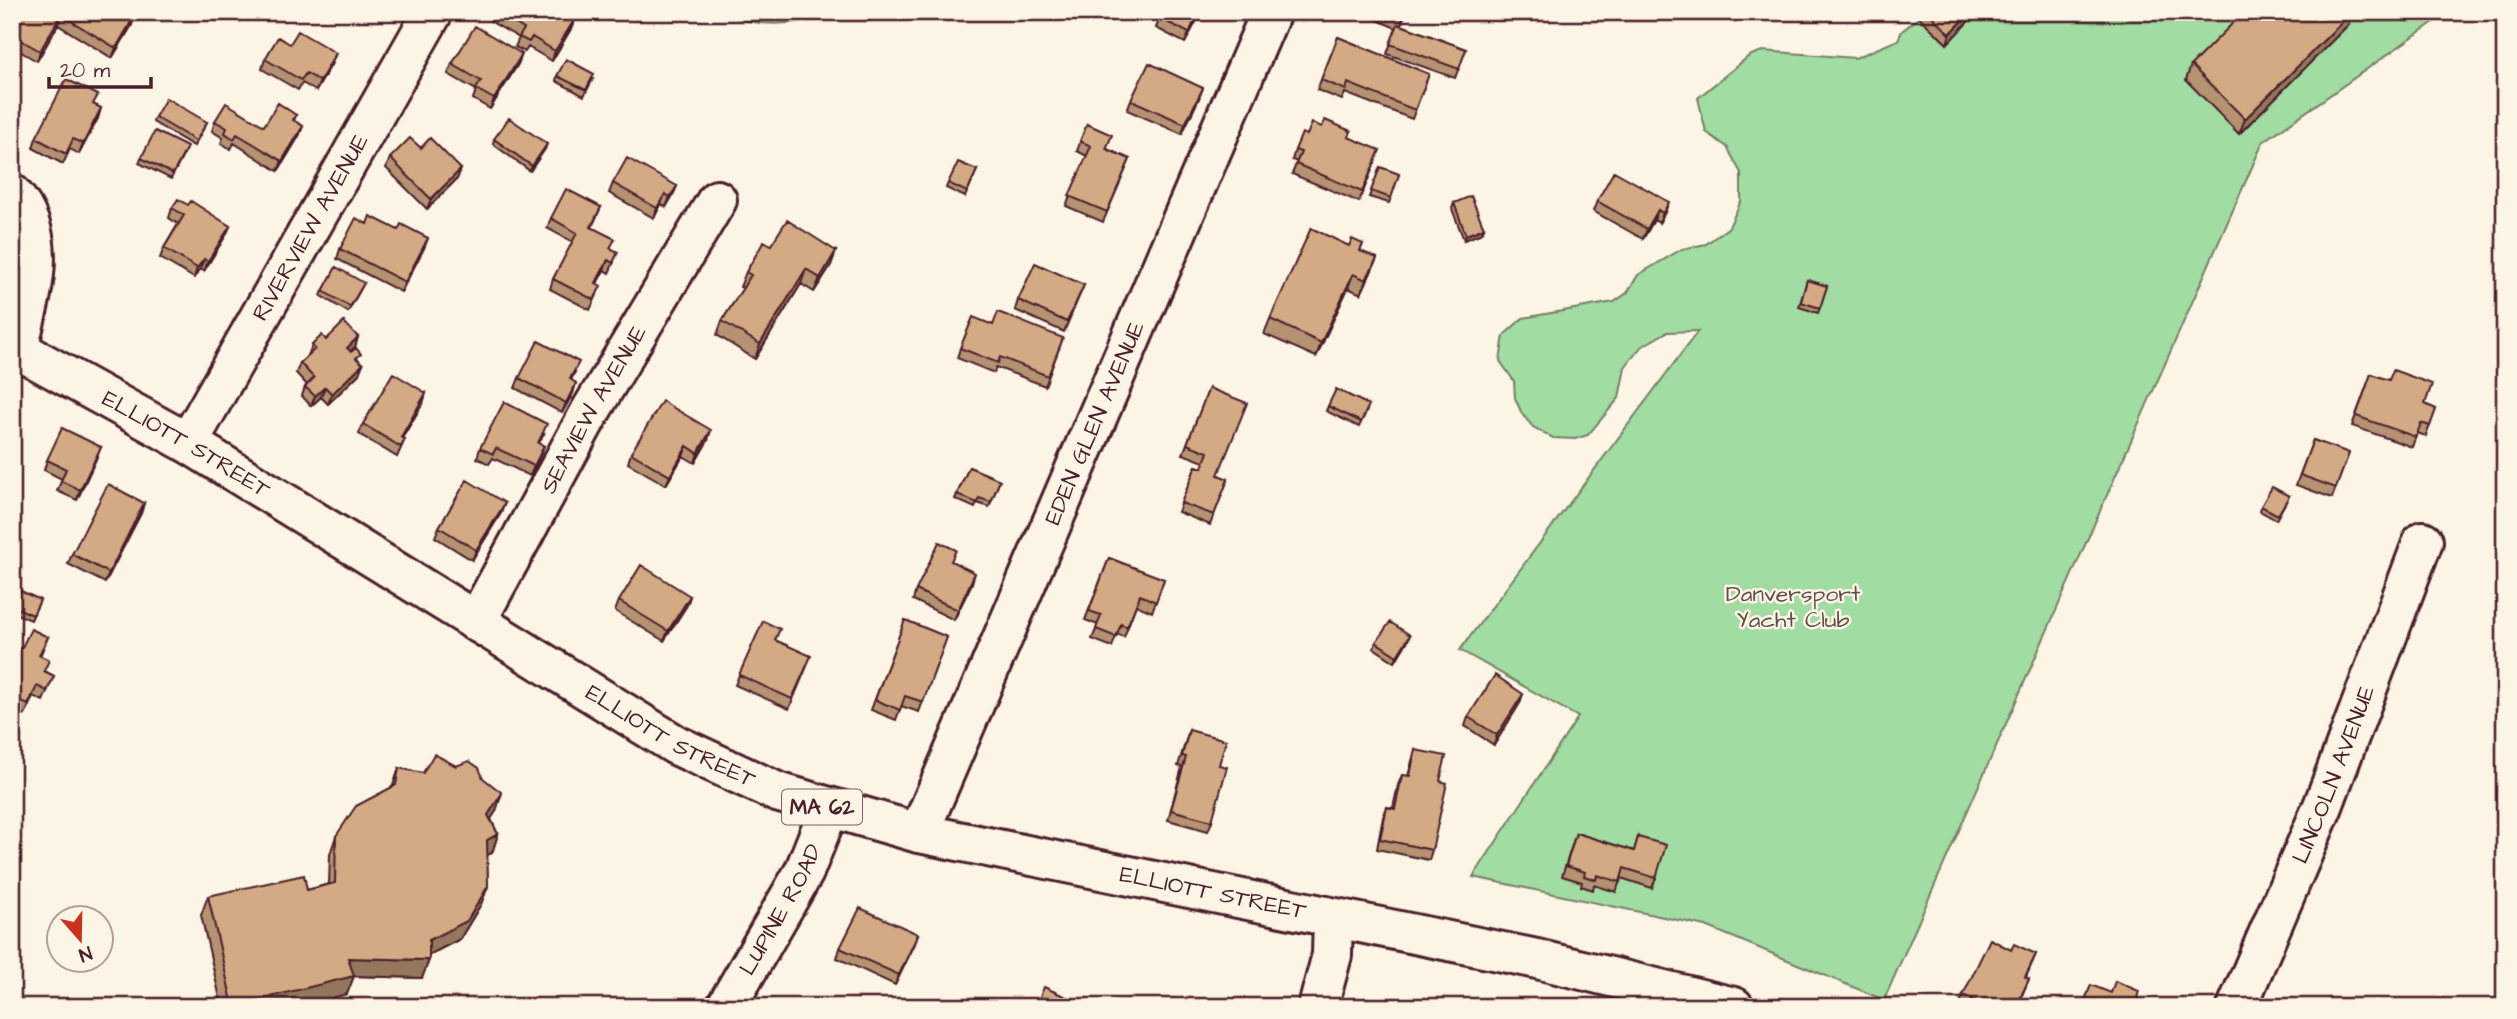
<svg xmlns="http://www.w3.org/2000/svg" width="2517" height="1019" font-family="'Architects Daughter',sans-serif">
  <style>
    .green { fill: #a1dca2; stroke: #767e66; stroke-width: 2 }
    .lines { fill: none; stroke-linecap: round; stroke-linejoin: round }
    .minor-casing { stroke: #4a1f2b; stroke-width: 44 }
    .major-casing { stroke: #4a1f2b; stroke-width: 44 }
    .minor { stroke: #fcf5e5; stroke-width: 38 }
    .major { stroke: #fcf5e5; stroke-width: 38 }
    .wall { fill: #b59272; stroke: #4a1f2b; stroke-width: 2 }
    .shaded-wall { fill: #94775c; stroke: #4a1f2b; stroke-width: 2 }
    .building { fill: #d3aa84; stroke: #4a1f2b; stroke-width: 2 }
    .labels { text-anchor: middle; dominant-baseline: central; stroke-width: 5; stroke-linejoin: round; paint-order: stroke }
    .shield { fill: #fcf5e5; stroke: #7f5f63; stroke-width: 2 }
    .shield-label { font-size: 21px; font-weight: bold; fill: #4a1f2b }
    .street-label { font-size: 23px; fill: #4a1f2b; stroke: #fcf5e5 }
    .park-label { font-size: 23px; fill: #604e49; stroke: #fcf5e5 }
  </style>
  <rect width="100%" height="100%" fill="#fcf5e5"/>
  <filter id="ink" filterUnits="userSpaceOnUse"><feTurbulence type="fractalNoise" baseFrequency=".0143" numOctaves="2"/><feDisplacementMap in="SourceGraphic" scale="14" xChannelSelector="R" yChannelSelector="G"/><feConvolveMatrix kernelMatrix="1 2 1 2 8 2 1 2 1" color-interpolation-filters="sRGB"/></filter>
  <g filter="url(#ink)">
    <path class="green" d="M722,12h107c-35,15 -72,16 -107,0z
      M1926,12h522l-185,130 -379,858 -178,-74 -233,-49 105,-160 -118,-67 238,-319 -31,1 -26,15 -16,20 -6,31 -31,37 -13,4 -22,-1 -20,-11 -11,-13 -7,-16 -1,-17 -14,-20 4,-26 19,-17 91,-16 13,-9 11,-18 44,-26 24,-5 23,-17 12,-26v-28l-14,-26 -21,-15 -8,-34 51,-42 13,-5 93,7 43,-18 4,-9z"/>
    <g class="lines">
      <g class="minor-casing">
        <g id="minor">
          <path id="s1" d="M188,443l245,-431"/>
          <path id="s2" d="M476,622l114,-210 127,-212"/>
          <path id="s3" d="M919,833l352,-821"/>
          <path id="s4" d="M726,1007l78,-135 25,-63"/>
          <path d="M1318,1007l14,-52 1,-37"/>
          <path id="s5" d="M2237,1007l86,-201 100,-265"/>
        </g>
      </g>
      <g class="major-casing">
        <g id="major">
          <path d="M12,194c40,44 18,104 6,154"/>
          <path id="s6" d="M12,346l176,97 488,302 101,47 142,41 618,126 197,48"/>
        </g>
      </g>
      <use href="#minor" class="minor"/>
      <use href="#major" class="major"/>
    </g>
    <path class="wall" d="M24,12h107l1,13 -20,33 -54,-33 -21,36 -25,-14v-15z
      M494,12h74l4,15 -20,34 -24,-14 -3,5 -10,-5 4,-9 -29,-17z
      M1162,12h39l-16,31 -29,-15z
      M1359,12h47l-5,13 65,24 -11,29 -68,-24 9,-26z
      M1914,12h63l-30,32z
      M2348,25l-109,109 -53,-54 5,-15z
      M1338,37l91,37 -17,45 -67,-26 -3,7 -25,-10z
      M290,44l42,19 -16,28 -14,-8 -4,7 -36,-21 3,-10z
      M522,54l-4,10 -28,45 -17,-10 3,-9 -28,-16 4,-10z
      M557,76l36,3 -9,17 -28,-15z
      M1199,98l-17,36 -55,-24 4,-10z
      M94,105l7,3 -3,10 -19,36 -9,-5 -7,15 -30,-16 3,-10z
      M296,115l-2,6 9,5 -4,10 -21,35 -44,-28 -3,6 -10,-6 2,-5 -11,-7 3,-10 49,5z
      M155,117l52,5 -13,24 -41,-24z
      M1087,124l20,25 23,10 -27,63 -37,-16 21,-50 -10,-5z
      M1322,127l29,4 -2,6 27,23 -17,42 -67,-28 5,-12 -5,-2 3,-10 12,-15z
      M494,139l51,10 -15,22 -37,-27z
      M421,148l40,21 -4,10 -30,30 -41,-41 4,-10z
      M185,152l-14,27 -32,-16 2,-5z
      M1380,167l19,7 -10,29 -20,-6z
      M977,170l-12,27 -19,-9 2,-5z
      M613,183l64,3 -4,9 -7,12 -5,-3 -7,14 -45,-25z
      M1597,201l68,11 -6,11 -5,-3 -11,19 -50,-28z
      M1454,203l30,25 -2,5 -18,7 -12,-31z
      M188,205l42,21 -4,9 -22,36 -4,-2 -6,9 -34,-20 4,-10 14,-24 -9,-6 3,-10z
      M601,207l-9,20 20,22 2,13 -5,11 -5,-3 -7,13v12l-7,15 -40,-21 3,-10 20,-37 -26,-14 4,-10z
      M398,230l30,8 -4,10 -23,44 -64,-33 3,-10z
      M1363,244l-3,7 17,7 -6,14 -10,22 -13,-6 -32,69 -52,-23 6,-15 79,-73z
      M836,251l-5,14 -17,27 -13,-8 -46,75 -38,-24 5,-14 21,-33 -3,-1 6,-15z
      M1807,280l20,6 -9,27 -19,-6z
      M364,283l-16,29 -27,-16 2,-5z
      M1084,285l-20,47 -49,-22 3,-10z
      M993,325l70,13 -18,48 -49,-19 -2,6 -37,-15 3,-10z
      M358,337l-3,10 -5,4 9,9v14l-31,30 -7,-7 -10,9 -9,-10 3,-9 2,-2 -11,-12 4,-10 8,-7 4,-11 14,-5z
      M575,372l-4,8 5,3 -3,10 -11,20 -47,-25 4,-10z
      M2371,374l54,30 11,5 -10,27 -9,-3 -5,14 -60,-21z
      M1209,388l9,87 10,4 -18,46 -32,-13 18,-46 6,2 2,-6 -21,-8z
      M426,393l-3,10 -21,35 3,1 -8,18 -38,-23 4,-10z
      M1328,406l39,4 -8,17 -33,-16z
      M544,434l-5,9 5,3 -14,30 -37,-18 -4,6 -12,-6 3,-10z
      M708,440l-13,23 -12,-7 -17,29 -38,-22 3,-10z
      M2313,440l36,13 -17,45 -36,-13z
      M101,447l-24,53 -20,-9 5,-12 -18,-9 3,-10z
      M969,467l31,13 -11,27 -12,-4 -2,5 -20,-9z
      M2289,496l-13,24 -16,-9 1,-5z
      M144,503l-3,10 -36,70 -37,-19 4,-10z
      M501,513l-29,47 -37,-23 4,-10z
      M1109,558l55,21 -12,33 -16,-7 -12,32 -7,-3 -5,13 -20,-8 6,-14 -13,-5z
      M952,562l20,21 -18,37 -41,-20 3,-10z
      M12,587l28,13 -9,20 -19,-8z
      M690,596l-3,9 -23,36 -49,-30 4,-10z
      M905,620l42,17 -28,75 -18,-6 -5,14 -25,-10z
      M48,637l-8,19 5,15 9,5 -11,25 -10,-5 -8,19 -13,-6v-64l9,4z
      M775,640l32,26 -18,43 -54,-24 4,-10z
      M1408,640l-13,22 -21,-14 2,-6z
      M1520,703l-26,42 -29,-19 3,-9z
      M1189,730l23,91 -4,10 -40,-11 14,-53 -4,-1z
      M1415,750l25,31 -8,69 -3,10 -52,-11 6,-32 4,-10 6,1 5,-23 4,-10 6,1z
      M399,768l97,43 -5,8 7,15 -6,19 -5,2 1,31 -7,18 -21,35 -31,16v5l-7,18 -68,-2 -7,18 -50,13h-75l-21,-92 7,-19 99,-6 22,-6 1,-30 6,-18 56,-48z
      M1576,833l58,18 4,-14 18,41 -4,10 -31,-10 -5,14 -22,-7 -1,5 -12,-4 1,-4 -20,-6z
      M918,934l-23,51 -58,-27 3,-10z
      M2011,950l25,4 -10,23 3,2 -12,28h-53l-4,-3 3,-9z"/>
    <path class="shaded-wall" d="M1199,12h2l-16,31 4,-10z
      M1971,12h6l-30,32 3,-10z
      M2352,12h1l-5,13 -109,109 6,-15z
      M61,15l-3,10 -21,36 3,-10z
      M135,15l-3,10 -20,33 4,-10z
      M576,17l-4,10 -20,34 3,-10z
      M336,53l-4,10 -16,28 4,-10z
      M522,54l-4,10 -28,45 4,-10z
      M1203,88l-4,10 -17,36 3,-10z
      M101,108l-3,10 -19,36 4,-10z
      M303,126l-4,10 -21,35 4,-10z
      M547,144l-2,5 -15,22 2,-5z
      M461,169l-4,10 -30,30 4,-10z
      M677,186l-4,9 -7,12 4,-10z
      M665,194l-4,10 -7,14 3,-10z
      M1669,202l-4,10 -6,11 4,-10z
      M1658,210l-4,10 -11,19 4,-10z
      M230,226l-4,9 -22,36 4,-10z
      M1484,228l-2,5 -18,7 2,-5z
      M428,238l-4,10 -23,44 4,-10z
      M836,251l-5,14 -17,27 6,-14z
      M1377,258l-6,14 -10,22 5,-14z
      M204,259l-4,10 -6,9 3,-10z
      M608,260l-4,10 -12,23 4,-10z
      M806,269l-5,15 -46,75 5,-15z
      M1353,274l-5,14 -32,69 5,-14z
      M358,337l-3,10 -12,10 4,-9z
      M363,364l-4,10 -31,30 4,-10z
      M576,383l-3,10 -11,20 4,-10z
      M325,387l-4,10 -10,9 4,-10z
      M426,393l-3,10 -26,44 4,-10z
      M711,430l-3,10 -13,23 3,-10z
      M544,446l-4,10 -10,20 4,-10z
      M687,446l-4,10 -17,29 4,-9z
      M101,447l-4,10 -20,43 3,-10z
      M144,503l-3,10 -36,70 4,-10z
      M505,503l-4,10 -29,47 4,-10z
      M975,573l-3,10 -18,37 4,-10z
      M690,596l-3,9 -23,36 4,-10z
      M1410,635l-2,5 -13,22 2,-6z
      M1523,694l-3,9 -26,42 3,-10z
      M502,793l-6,18 -14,22 6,-18z
      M498,834l-6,19 -12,5 7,-18z
      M488,886l-7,18 -21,35 -37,19 6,-18z
      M918,934l-3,10 -20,41 4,-10z
      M348,958l81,2 -7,18 -68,-2 -7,18 -50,13h-65z"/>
    <path class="building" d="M24,12h107l4,3 -19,33 -55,-33 -21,36 -28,-16v-3z
      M495,12h73l8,5 -21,34 -23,-14 -3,5 -10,-5 5,-8z
      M1162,12h37l-10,21 -30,-15z
      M1387,12h18l-2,7z
      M1928,12h43l-21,22z
      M2244,12h108l-107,107 -54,-54z
      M1398,24l68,25 -7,20 -69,-25z
      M475,26l47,28 -28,45 -18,-10 5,-8 -29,-17z
      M298,31l38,22 -16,28 -14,-8 -5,7 -36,-21 13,-22 12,7z
      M1338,37l91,37 -14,36 -67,-27 -2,7 -25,-10z
      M566,59l28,15 -8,16 -29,-14z
      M1149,63l54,25 -18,36 -54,-24z
      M66,79l32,16 -5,9 8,4 -18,36 -10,-5 -7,15 -30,-16z
      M166,98l41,24 -11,19 -41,-24z
      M226,103l38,23 14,-23 18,12 -3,5 10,6 -21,35 -45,-27 -3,5 -9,-6 2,-5 -12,-7z
      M509,118l38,26 -15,22 -38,-27z
      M1325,120l26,11 -3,6 32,13 -18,42 -66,-28 5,-12 -6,-2 7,-17 5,2 5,-12 10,4z
      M1087,124l25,11 -6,14 24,10 -23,53 -38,-16 22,-50 -11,-5z
      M155,131l32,16 -14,27 -32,-16z
      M410,138l11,10 9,-10 31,31 -30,30 -41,-41z
      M627,158l50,28 -7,11 -5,-3 -8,14 -44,-25z
      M958,162l19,8 -10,22 -19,-9z
      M1380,167l19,7 -8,24 -20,-7z
      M1614,171l55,31 -6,11 -5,-3 -11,19 -50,-28z
      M566,189l35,18 -10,20 24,12 -5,9 8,4 -5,11 -5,-3 -12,23 5,3 -7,14 -41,-21 24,-46 -26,-15z
      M1471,196l13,32 -18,7 -12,-32z
      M178,199l10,6 3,-4 39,25 -22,35 -4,-2 -7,9 -33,-20 20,-33 -12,-7z
      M370,216l28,14 3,-6 27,14 -23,44 -65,-33 16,-31 11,6z
      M787,220l49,31 -16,27 -14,-9 -46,75 -38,-23 29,-46 -5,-3 18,-31 7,4z
      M1311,228l38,18 3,-7 11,5 -3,7 17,7 -11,22 -13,-6 -32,69 -51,-24z
      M1035,263l49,22 -17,37 -49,-22z
      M336,267l28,16 -14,24 -27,-16z
      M1807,280l20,6 -7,22 -19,-6z
      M998,312l65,26 -15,38 -48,-19 -2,6 -38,-15 13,-31 20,8z
      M344,322l14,15 -11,11 4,4 5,-4 5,6 -5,4 7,6 -31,30 -7,-7 -10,9 -10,-9 9,-9 -14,-15 15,-14 -3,-4 10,-10 4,5z
      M538,341l41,21 -9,17 6,4 -10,20 -47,-25z
      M2393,370l39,14 -7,20 11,5 -6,17 -9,-3 -5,14 -60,-21 15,-42 18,6z
      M393,373l33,20 -25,44 4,2 -4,8 -38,-23z
      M1209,388l38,15 -29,72 10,4 -14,36 -33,-12 15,-37 6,2 6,-16 -21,-8z
      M1336,389l33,16 -8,17 -33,-16z
      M662,401l49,29 -13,23 -11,-7 -17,30 -39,-23z
      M504,402l43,22 -9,19 6,3 -10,20 -38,-18 -3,6 -13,-6z
      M62,428l39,19 -21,43 -19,-9 5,-12 -19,-9z
      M12,437l4,1 -4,10z
      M2313,440l36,13 -13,35 -36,-13z
      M969,467l31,13 -9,22 -12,-4 -2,5 -20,-9z
      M467,480l38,23 -29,47 -37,-23z
      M108,484l36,19 -35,70 -37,-19z
      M2272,487l17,9 -11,19 -17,-9z
      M939,542l17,8 -5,11 24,12 -17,37 -42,-20z
      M1109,558l55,21 -8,23 -16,-7 -13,32 -6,-3 -5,13 -20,-8 5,-14 -12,-4z
      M641,565l49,31 -22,35 -49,-30z
      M12,587l28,13 -7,15 -21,-9z
      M905,620l42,17 -24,65 -18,-6 -5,14 -25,-10z
      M763,621l17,8 -5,11 36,16 -19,43 -53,-24z
      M1390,622l20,13 -13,21 -21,-14z
      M31,629l17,8 -9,18 10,5 -5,11 10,5 -7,15 -10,-5 -9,19 -16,-8v-52l9,4z
      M1495,675l28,19 -26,41 -29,-18z
      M1189,730l37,10 -7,25 8,2 -15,54 -41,-11 15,-53 -4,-1z
      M1415,750l31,6 -6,25 7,2 -15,67 -52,-11 7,-32 8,2 7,-34 8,1z
      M434,754l22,12 13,-5 10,7 4,10 19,15 -14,22 10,19 -11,6 1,46 -21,35 -38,19v20l-81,-2 6,18 -121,30 -25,-110 96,-21 3,15 28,-7 1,-47 20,-30 40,-21 3,-17 24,5z
      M1576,833l58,18 4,-14 28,8 -10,33 -32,-10 -4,14 -23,-7 -1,5 -12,-4 1,-4 -19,-6z
      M860,908l58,26 -19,41 -59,-27z
      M1990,939l21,11 3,-6 22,10 -11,23 4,2 -13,28h-27l-26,-12z
      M2115,981l24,10 -2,7 21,9h-76l9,-22 20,8z
      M1044,987l42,19v1h-50z"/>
  </g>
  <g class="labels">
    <rect class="shield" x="782" y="789.5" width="80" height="35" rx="5"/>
    <g class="shield-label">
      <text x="822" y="807">MA 62</text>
    </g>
    <g class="street-label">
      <text stroke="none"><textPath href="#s1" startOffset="248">RIVERVIEW AVENUE</textPath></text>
      <text stroke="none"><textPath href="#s2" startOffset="243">SEAVIEW AVENUE</textPath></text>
      <text stroke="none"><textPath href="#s3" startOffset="446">EDEN GLEN AVENUE</textPath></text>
      <text stroke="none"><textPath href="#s6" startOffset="200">ELLIOTT STREET</textPath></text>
      <text stroke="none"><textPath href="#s6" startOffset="766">ELLIOTT STREET</textPath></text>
      <text stroke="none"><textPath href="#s5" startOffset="252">LINCOLN AVENUE</textPath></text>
      <text stroke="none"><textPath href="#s6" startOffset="1334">ELLIOTT STREET</textPath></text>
      <text stroke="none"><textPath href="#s4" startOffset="112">LUPINE ROAD</textPath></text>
    </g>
    <g class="park-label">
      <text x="1793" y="594">Danversport<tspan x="1793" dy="26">Yacht Club</tspan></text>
    </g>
  </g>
  <rect width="2517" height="1019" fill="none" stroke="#fcf5e5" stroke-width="42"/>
  <rect x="21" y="21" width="2475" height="977" fill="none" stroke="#4a1f2b" stroke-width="2.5" filter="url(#ink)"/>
  <g transform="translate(80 939) rotate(160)"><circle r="33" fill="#fcf5e5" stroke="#b59f9b" stroke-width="2"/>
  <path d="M0-5L12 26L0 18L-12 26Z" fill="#c8321e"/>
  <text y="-10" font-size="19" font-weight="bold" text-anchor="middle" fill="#4a1f2b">N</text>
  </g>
  <path d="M49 77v10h102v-10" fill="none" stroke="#4a1f2b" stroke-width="3.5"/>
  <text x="60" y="77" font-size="21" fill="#4a1f2b" stroke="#fcf5e5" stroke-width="5" paint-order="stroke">20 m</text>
</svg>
